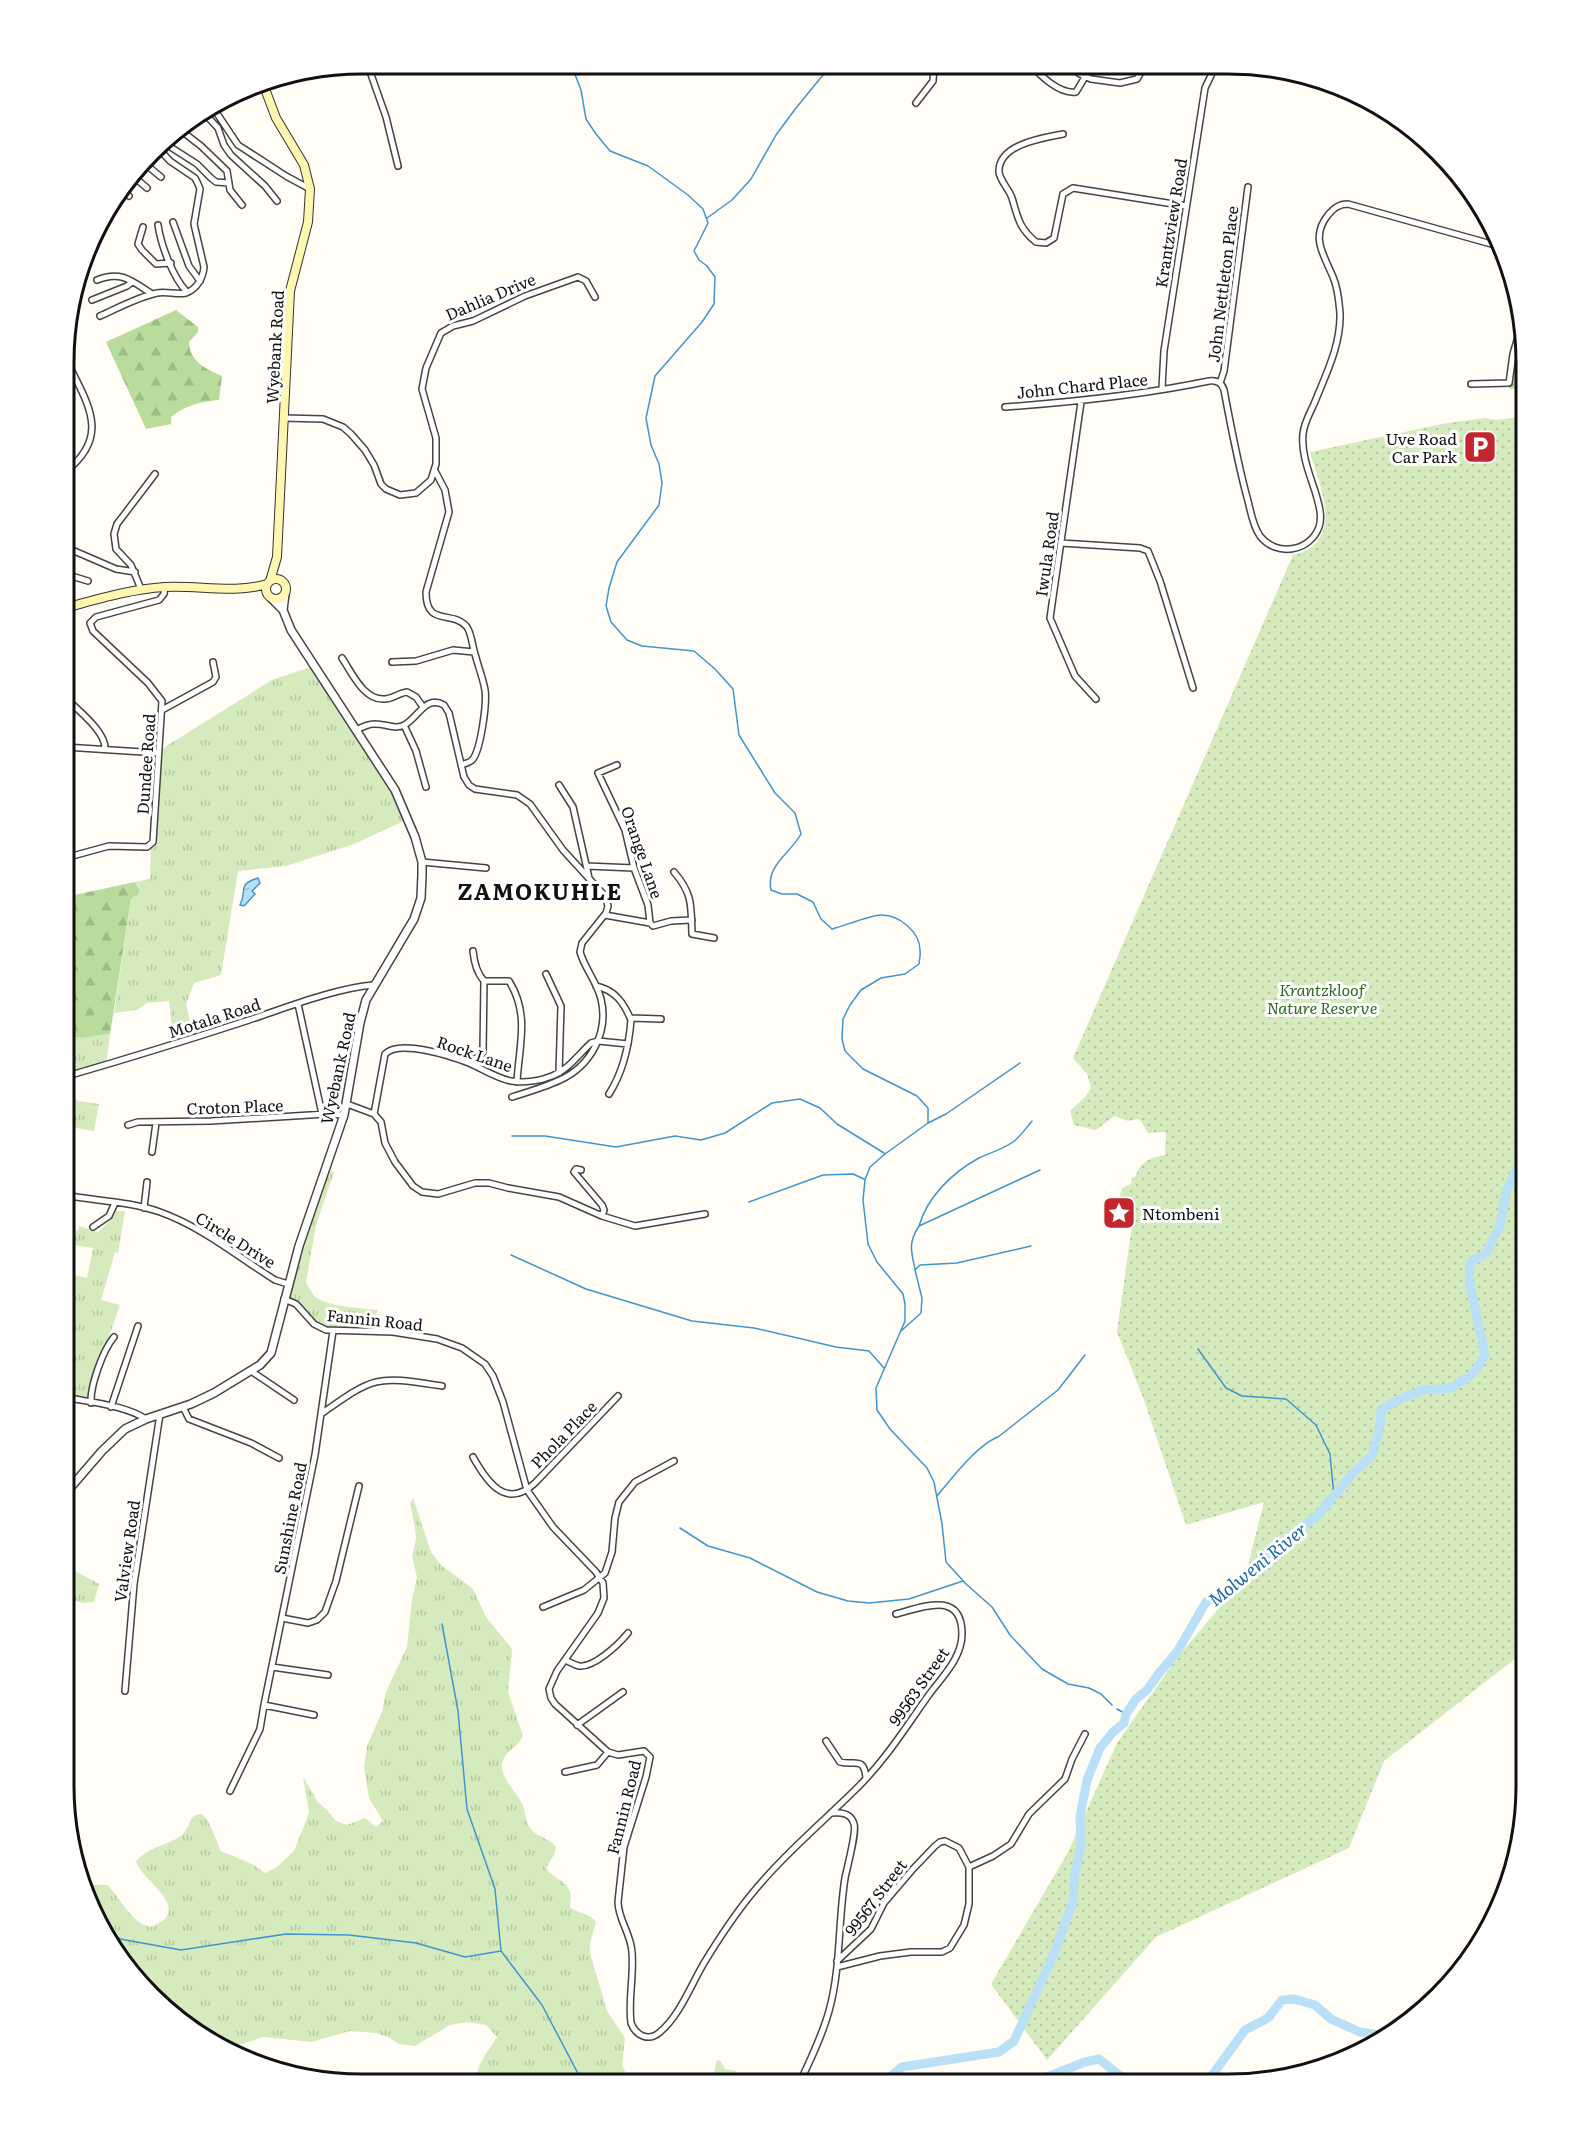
<svg xmlns="http://www.w3.org/2000/svg" width="1589" height="2148" font-family="Literata,serif">
  <style>
    .grass { fill: url(#grass-tufts); fill-rule: evenodd }
    .forest { fill: url(#forest-firs) }
    .park { fill: url(#park-dots) }
    .water { fill: url(#water-ripples); stroke: #3f96cf; stroke-width: 1.5 }
    .lines { fill: none; stroke-linecap: round; stroke-linejoin: round }
    .stream { stroke: #3f96cf; stroke-width: 1.5 }
    .river { stroke: #b9e0f7; stroke-width: 9 }
    .minor-casing { stroke: #444; stroke-width: 8 }
    .tertiary-casing { stroke: #444; stroke-width: 10 }
    .secondary-casing { stroke: #333; stroke-width: 10 }
    .minor { stroke: #fff; stroke-width: 5 }
    .tertiary { stroke: #fff; stroke-width: 7 }
    .secondary { stroke: #fff6b0; stroke-width: 8 }
    .labels { text-anchor: middle; dominant-baseline: central; stroke-width: 6; stroke-linejoin: round; paint-order: stroke }
    .street-label { font-size: 16px; fill: #111; stroke: #fff }
    .poi-label { font-size: 16px; fill: #111; stroke: #fff; text-anchor: end }
    .park-label { font-size: 16px; font-style: italic; fill: #2f6b1f; stroke: #fff }
    .water-label { font-size: 18px; font-style: italic; fill: #1768a6; stroke: #fff }
    .district-label { font-size: 22px; font-weight: bold; letter-spacing: 1.5px; fill: #111; stroke: #fff }
    .rim { fill: none; stroke: #111; stroke-width: 3 }
  </style>
  <defs>
    <pattern id="grass-tufts" width="24" height="20" patternUnits="userSpaceOnUse" patternTransform="scale(1.5)"><rect width="24" height="20" fill="#d5ebbd"/><path d="M3 7l-1-3M5 7V3M7 7l1-3M15 17l-1-3M17 17v-4M19 17l1-3" fill="none" stroke="#b6c8a1"/></pattern>
    <pattern id="forest-firs" width="22" height="20" patternUnits="userSpaceOnUse" patternTransform="scale(1.5)"><rect width="22" height="20" fill="#b9dc9c"/><path d="M5 1l3.5 6h-7zM16 11l3.5 6h-7z" fill="#9ebc85"/></pattern>
    <pattern id="park-dots" width="8" height="8" patternUnits="userSpaceOnUse" patternTransform="scale(1.5)"><rect width="8" height="8" fill="#d5ebbd"/><path d="M2 2h.1M6 6h.1" fill="none" stroke="#b6c8a1" stroke-width="1.8" stroke-linecap="round"/></pattern>
    <pattern id="water-ripples" width="26" height="14" patternUnits="userSpaceOnUse" patternTransform="scale(1.5)"><rect width="26" height="14" fill="#b9e0f7"/><path d="M2 4q2-2 4 0t4 0M15 11q2-2 4 0t4 0" fill="none" stroke="#9ebfd3"/></pattern>
  </defs>
  <rect width="100%" height="100%" fill="#fffdf5"/>
  <path class="grass" d="M314,666l42,64 52,89 -54,25 -68,22 -48,5 -17,104 -27,8 -8,21 8,34 -20,7 -5,-44 -22,2 -10,7 -23,3 17,-114 8,-11 -4,-6 15,-3 1,-32 3,-5 6,-92 112,-70z
    M110,1034l-4,31 -34,10 -8,-18v-22l18,3z
    M70,1078l3,20 5,3 21,3 -5,27 -30,-5v-46z
    M326,1169l8,3 -18,53 -10,57c3,5 6,13 11,16 14,9 45,10 61,12l-7,20 -51,-3 -24,-23 -12,-5z
    M116,1211h9l-7,42 -3,-1 -14,48 19,5 -34,98 -22,-4v-171l14,3 1,-5 19,6 14,-13zM74,1245l19,3 -6,30 -17,-4z
    M413,1498l18,54 10,13 32,24 13,28 26,32 -4,43 15,44c-4,10 -16,14 -20,24 -6,16 15,32 20,46 2,6 3,17 7,22 6,9 20,10 26,19l-2,8 -8,13c6,10 20,12 24,24 2,5 0,10 0,15 8,7 20,6 26,15l-6,21v10l17,58 18,27 -3,27 8,18h-152c-5,-16 11,-32 19,-46l-11,-12 -19,-3 -17,3 -35,21 -16,-2 -11,-7 -12,-4 -26,-2 -39,11 -47,-5 -29,9 -15,1 -24,-13 -59,-51 -43,-64 -17,-45 8,11h22c15,14 23,38 44,42 46,-18 -11,-47 -15,-66 11,-13 31,-16 45,-25 10,-8 7,-23 21,-22l6,7 13,30 31,13 13,9 12,-6 17,-16 12,-30 3,-9 -6,-35 15,25 9,8 9,11 11,4 18,-7 11,9 7,-6 -14,-23 -5,-30 3,-22 15,-34 4,-20 21,-45 5,-48 5,-22 -5,-20 4,-18 -1,-11 -5,-25z
    M63,1568l12,3 24,13 -5,18 -12,1 -12,-4 -7,14z
    M717,2060l4,1 4,8 11,2 -8,13h-17z"/>
  <path class="forest" d="M176,310l22,17v5l-9,10c0,19 18,28 33,34l-3,24c-18,2 -34,5 -48,17v7l-25,5 -40,-87z
    M1518,354l7,4 1,30 -17,1 4,-34z
    M135,882l5,9 -9,8 -21,135 -28,4 -18,-3 1,-138z"/>
  <path class="park" d="M1526,416l-1,1235 -141,110 -35,87 -193,89 -109,123 -56,-76 77,-132 49,-109 60,-85 68,-81 19,-75 -78,23 -42,-125 -27,-68 18,-128 -12,-2 -3,-7 2,-7 9,-4 1,-6 4,-2c4,-15 16,-19 29,-21l1,-21 -2,-2 -16,1 -7,-12 -3,-2 -10,2 -14,-5 -18,14 -22,-5 -4,-14 15,-14 6,-9 -4,-14 -14,-16 220,-503c53,-12 27,-69 17,-103l137,-29 39,-5 10,2z"/>
  <path class="water" d="M258,878l2,5 -8,8 3,3 -11,12 -4,-1c8,-15 -4,-20 18,-27z"/>
  <g class="lines">
    <path class="stream" d="M571,64l10,26 5,29 10,15 14,17 38,15 40,29 15,14 5,14 -14,28 5,9 8,6 8,11 -1,27 -12,18 -47,54 -9,42 5,27 8,19 3,19 -3,22 -42,57 -8,26 -3,18 5,16 16,18 15,6 52,5 21,18 18,20 6,46 36,58 20,20 6,21c-11,20 -35,31 -30,56l11,4h15l16,8 8,17 11,10c12,-3 41,-15 50,-14 17,0 38,17 38,35 1,5 -1,10 -1,14l-14,10 -24,4 -20,12 -11,15 -7,14 -1,20 3,12 18,18 54,27 11,12v15l-43,31 -15,13 -5,13 -2,20 5,44 9,18 26,32 2,10v17l-29,67 1,22 13,19 37,39 7,14 8,42 4,38 20,22 26,23 18,28 32,34 26,15 21,4 12,6 11,11
      M707,218l25,-18 19,-21 25,-44 20,-27 36,-44
      M928,1123l18,-9 74,-51
      M512,1136h33l71,11 59,-11 26,4 24,-7 47,-30 28,-4 20,9 17,16 47,29
      M749,1202l74,-27 30,-1 11,5
      M919,1226c8,-29 34,-54 60,-68 11,-5 24,-9 34,-16 7,-5 13,-14 19,-21
      M511,1255l75,34 106,32 62,7 82,19 33,4 15,17
      M915,1269c-4,-18 -7,-26 4,-43l121,-56
      M901,1331l20,-18 1,-15 -7,-28 5,-5 37,-2 74,-17
      M1198,1349l28,39 16,8 44,3 30,26 14,29 4,42
      M937,1496c14,-17 41,-52 61,-59l60,-47 27,-35
      M680,1528l28,18 42,12 67,34 31,9 21,2 40,-4 54,-18
      M442,1624l16,87 9,98 28,80 6,62 41,54 41,78
      M1117,1709l9,5
      M97,1924l23,15 61,11 105,-16 63,1 67,8 49,14 36,-6"/>
    <path class="river" d="M882,2084l20,-17 97,-15 15,-11 39,-85 20,-54 1,-22 7,-35 -1,-28 7,-37 13,-32 13,-16 11,-9 2,-9 10,-15 11,-9 13,-18 17,-20 29,-50 28,-17 29,-28 55,-42 36,-43 18,-16 8,-30 1,-16 19,-11 24,-9 27,-2 22,-14 12,-19 -16,-75 1,-17 16,-10 14,-27 6,-34 20,-43
      M1029,2084l56,-22 14,-3 33,26
      M1205,2085l40,-55 23,-12 14,-18 12,-1 21,6 16,14 29,13 27,4"/>
    <g class="minor-casing">
      <path id="minor" d="M367,63l19,54 12,49
        M1032,65c9,12 28,29 44,27l9,-15
        M1067,65l13,9 11,5 29,4 17,-4 8,-14
        M1125,65l18,6
        M916,103l17,-22 1,-16
        M214,109l24,36 48,31 24,13
        M205,114l13,14 6,17 7,10 34,31 12,15
        M179,129l22,17 26,25 3,19 12,15
        M1063,134c-20,4 -65,10 -64,38 1,9 10,17 13,26 6,20 7,30 24,44l10,1 8,-5 9,-44 10,-6 113,18
        M164,138l8,10 25,16 14,14 5,4 13,1
        M144,163l17,14
        M133,176l14,12
        M122,190l7,6
        M110,204l3,2
        M173,222l16,44 11,15
        M158,225c3,20 15,53 29,67
        M143,227l-5,17 4,6 14,14 15,-1
        M97,280c24,-10 35,1 55,14
        M92,300l35,-14 5,-4
        M100,316c18,-8 38,-19 57,-23 9,-2 20,2 29,0 11,-4 17,-15 18,-26l-10,-43 6,-35 -2,-5 -3,-6 -25,-17 -13,-14
        M1220,383l4,-12 24,-184
        M1471,384l38,-1 4,-29 8,-27
        M1162,388l2,-37 41,-263 11,-23
        M1081,402l-31,216 25,58 21,23
        M1005,407c69,-5 137,-12 204,-26 8,-1 13,2 15,9 7,37 14,75 24,111 3,12 5,25 12,35 16,21 50,16 59,-9 4,-12 -1,-25 -4,-36 -6,-18 -14,-38 -12,-57 1,-11 7,-21 11,-30 12,-30 27,-59 26,-91 -1,-12 -2,-25 -7,-36 -9,-22 -23,-40 -5,-62 6,-7 11,-11 20,-11l154,43
        M283,418l40,1 20,8 8,7 14,16 9,15 7,19 5,5 14,6 16,-2 15,-13 5,-16v-26l-14,-49 4,-21 15,-35 12,-7 20,-5 52,-25 53,-19 8,4 9,16
        M435,471l10,19 4,22 -23,80c0,36 26,17 41,35 5,8 5,18 8,27 3,12 8,24 10,36 2,13 -4,58 -12,69 -3,4 -7,4 -12,6
        M65,472c48,-37 21,-70 1,-113
        M1061,543l79,5 8,3 12,30 33,107
        M65,547l51,22 19,3
        M65,574l23,7
        M141,589l-10,-24 -15,-16 -2,-15 3,-10 38,-50
        M342,658c10,15 22,43 43,41 7,0 14,-6 22,-7l9,5 7,10
        M392,662l24,-1 37,-11 21,2
        M65,697c12,13 41,34 40,52
        M162,710l51,-28 3,-5 -3,-15
        M404,725l12,26 10,36
        M356,730c6,-3 12,-6 18,-6 11,-1 21,7 32,0 13,-8 20,-29 38,-19l5,8 15,64 5,8 6,4 42,6 13,9 33,46 42,46 3,10 -2,7 -24,30 -2,9c5,17 17,30 21,47 8,33 -10,67 -41,81 -15,7 -32,12 -48,17
        M65,747l93,6
        M617,765l-19,8 27,57 9,38 14,37 2,18 3,3 18,-5 21,-1
        M559,785l14,22 16,71
        M65,858l44,-12 38,1 6,-5 9,-141 -14,-18 -55,-52 -3,-8 6,-6 63,-17 5,-6 1,-7
        M422,862l64,6
        M587,866l47,2
        M674,872c19,22 17,34 18,62l22,4
        M605,915l45,8
        M473,951c1,11 3,21 11,30h25c21,33 10,64 8,101
        M546,974l15,32 -2,67
        M596,986c19,4 28,17 35,34 -2,26 -8,52 -22,74
        M298,1004l24,110
        M630,1018l31,1
        M467,1062l14,-6 2,-4 1,-71
        M64,1077c62,-18 124,-37 185,-57 36,-12 87,-32 124,-35
        M347,1104l27,10 11,-60c14,-15 66,2 84,9 14,6 27,15 42,18 13,2 29,0 41,-5 16,-6 26,-21 39,-33l7,-2 30,3
        M374,1114l7,8 4,21 10,19 18,24 9,6 16,2 37,-11h14l19,5 51,9 43,19 33,10 70,-12
        M128,1125l10,-3 73,-1 115,-7 18,1
        M152,1152l4,-29
        M581,1170l-5,-1 -2,3 28,33 2,5 -2,6
        M64,1195c31,6 65,6 96,17 42,15 77,44 115,68l13,4
        M144,1208l3,-26
        M93,1227l16,-11 6,-13
        M284,1299l12,5 18,20 12,6 67,2 44,7 25,9 23,16 8,12 10,26 24,88 26,37 43,45 7,11 1,15 -6,15 -41,58 -8,18 2,9 4,6 53,48 10,3 26,-4 6,6 -4,20 -22,70 -6,55c0,17 13,32 14,50 2,24 -4,48 -1,71 5,13 18,19 29,9 20,-17 31,-47 44,-69 14,-23 29,-46 46,-67 32,-40 73,-74 109,-110 27,-27 47,-59 69,-90 14,-19 34,-38 34,-62 0,-45 -42,-26 -66,-20
        M251,1371l43,29
        M64,1397c24,5 61,8 82,22
        M91,1403c-1,-17 12,-53 23,-66
        M111,1407l27,-81
        M183,1407l6,12 62,24 28,15
        M321,1414c55,-39 55,-38 121,-28
        M473,1457c14,25 33,53 62,26l83,-87
        M543,1607l41,-17 21,-17 7,-21 3,-34 4,-16 16,-20 39,-21
        M282,1618l26,5 9,-3 8,-8 11,-31 23,-95
        M565,1660c5,2 9,5 14,6 15,2 40,-22 49,-33
        M272,1667l56,8
        M125,1691l9,-107 26,-170
        M314,1715l-50,-10 51,-250 18,-124
        M577,1725l46,-33
        M826,1741l14,21c15,4 24,-6 26,16
        M565,1772l32,-7 11,-13
        M230,1791l30,-62 4,-24
        M969,1867l24,-11 18,-12 18,-30 36,-35 7,-20 13,-25
        M837,1967l43,-11 31,-4h31l8,-4 14,-23 5,-21v-37l-10,-19 -14,-7 -5,1 -5,4 -22,23 -29,34 -13,26 -34,32
        M799,2084c11,-23 23,-48 30,-73 12,-43 9,-89 16,-133 2,-10 12,-47 9,-54 -3,-11 -13,-12 -23,-11"/>
    </g>
    <g class="tertiary-casing">
      <path id="tertiary" d="M271,598l12,12
        M64,1495l38,-44 23,-22 21,-10 45,-15 23,-11 46,-28 11,-12 28,-107 45,-131 16,-92 6,-23 48,-81 7,-21 1,-23v-13l-7,-25 -20,-47 -104,-160 -8,-20 2,-16"/>
    </g>
    <g class="secondary-casing">
      <path id="secondary" d="M262,81l14,37 28,47 6,24 -2,33 -18,69 -13,266 -7,24
        M266 589a10 10 0 1 1 20 0a10 10 0 1 1-20 0Z
        M65,608c33,-9 66,-19 100,-21 33,-2 70,7 102,-3"/>
    </g>
    <use href="#minor" class="minor"/>
    <use href="#tertiary" class="tertiary"/>
    <use href="#secondary" class="secondary"/>
  </g>
  <defs>
    <g id="parking-square" transform="scale(1.725)"><rect x="-9" y="-9" width="18" height="18" rx="4" fill="#c4262e" stroke="#fff"/><path d="M-3.5-5.5H1a3.5 3.5 0 0 1 0 7H-1V5.5H-3.5ZM-1-3.4V-.6H.8a1.4 1.4 0 0 0 0-2.8Z" fill="#fff"/></g>
    <g id="sight-square" transform="scale(1.725)"><rect x="-9" y="-9" width="18" height="18" rx="4" fill="#c4262e" stroke="#fff"/><path d="M0-6L1.8-2.2L6-1.7L2.9 1.2L3.7 5.4L0 3.3L-3.7 5.4L-2.9 1.2L-6-1.7L-1.8-2.2Z" fill="#fff"/></g>
  </defs>
  <g fill-rule="evenodd">
    <use href="#parking-square" x="1480" y="447"/>
    <use href="#sight-square" x="1119" y="1213"/>
  </g>
  <g class="labels">
    <g class="street-label">
      <text transform="translate(1170 223) rotate(-81)">Krantzview Road</text>
      <text transform="translate(1222 284) rotate(-83)">John Nettleton Place</text>
      <text transform="translate(490 296) rotate(-23)">Dahlia Drive</text>
      <text transform="translate(274 347) rotate(-87)">Wyebank Road</text>
      <text transform="translate(1082 385) rotate(-6)">John Chard Place</text>
      <text transform="translate(1046 554) rotate(-82)">Iwula Road</text>
      <text transform="translate(145 764) rotate(-86)">Dundee Road</text>
      <text transform="translate(643 852) rotate(71)">Orange Lane</text>
      <text transform="translate(214 1017) rotate(-18)">Motala Road</text>
      <text transform="translate(475 1053) rotate(19)">Rock Lane</text>
      <text transform="translate(337 1068) rotate(-78)">Wyebank Road</text>
      <text transform="translate(235 1106) rotate(-2)">Croton Place</text>
      <text transform="translate(236 1239) rotate(32)">Circle Drive</text>
      <text transform="translate(375 1319) rotate(6)">Fannin Road</text>
      <text transform="translate(563 1434) rotate(-46)">Phola Place</text>
      <text transform="translate(289 1518) rotate(-79)">Sunshine Road</text>
      <text transform="translate(126 1551) rotate(-82)">Valview Road</text>
      <text transform="translate(918 1686) rotate(-55)">99563 Street</text>
      <text transform="translate(623 1807) rotate(-76)">Fannin Road</text>
      <text transform="translate(875 1897) rotate(-53)">99567 Street</text>
    </g>
    <g class="poi-label">
      <text x="1457" y="438">Uve Road<tspan x="1457" dy="18">Car Park</tspan></text>
      <text x="1142" y="1213" text-anchor="start">Ntombeni</text>
    </g>
    <g class="park-label">
      <text x="1322" y="989">Krantzkloof<tspan x="1322" dy="18">Nature Reserve</tspan></text>
    </g>
    <g class="water-label">
      <text transform="translate(1257 1564) rotate(-39)">Molweni River</text>
    </g>
    <g class="district-label">
      <text x="540" y="890">ZAMOKUHLE</text>
    </g>
  </g>
  <path d="M0 0H1589V2148H0ZM362 74H1228A288 288 0 0 1 1516 362V1786A288 288 0 0 1 1228 2074H362A288 288 0 0 1 74 1786V362A288 288 0 0 1 362 74Z" fill="#fff" fill-rule="evenodd"/>
  <path class="rim" d="M362 74H1228A288 288 0 0 1 1516 362V1786A288 288 0 0 1 1228 2074H362A288 288 0 0 1 74 1786V362A288 288 0 0 1 362 74Z"/>
</svg>
